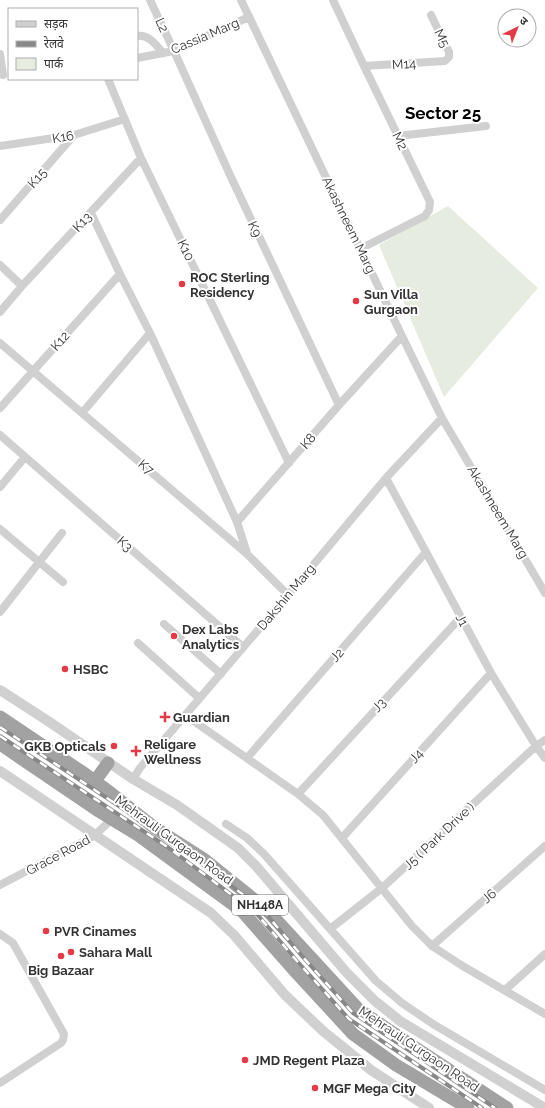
<svg xmlns="http://www.w3.org/2000/svg" width="545" height="1108" font-family="Raleway,'Noto Sans Devanagari',sans-serif">
  <style>
    .green { fill: #e6ecdf }
    .lines { fill: none; stroke-linecap: round; stroke-linejoin: round }
    .minor { stroke: #d0d0d0; stroke-width: 8 }
    .tertiary { stroke: #d0d0d0; stroke-width: 10 }
    .trunk { stroke: #a2a2a2; stroke-width: 13 }
    .rail-casing { stroke: #888; stroke-width: 4 }
    .rail { stroke: #fff; stroke-width: 2.5; stroke-dasharray: 8; stroke-linecap: butt }
    .poi-dot { fill: #e63946; stroke: #fff; stroke-width: 1.5 }
    .labels { text-anchor: middle; dominant-baseline: central; stroke-width: 4; stroke-linejoin: round; paint-order: stroke }
    .shield { fill: #fff; stroke: #707070; stroke-width: 1 }
    .shield-label { font-size: 12px; font-weight: bold; fill: #333 }
    .street-label { font-size: 13px; fill: #333; stroke: #fff }
    .poi-label { font-size: 13px; font-weight: bold; fill: #333; stroke: #fff; text-anchor: start }
    .district-label { font-size: 17px; font-weight: bold; fill: #000; stroke: #fff }
  </style>
  <rect width="100%" height="100%" fill="#fff"/>
  <path class="green" d="M448,206l90,82 -94,109 -65,-152z"/>
  <g class="lines">
    <path class="minor" d="M150,0l24,51 56,124 109,230
      M241,0l161,336 40,82 103,175
      M333,0l31,66 66,136 -1,8 -4,6 -65,33
      M137,36c12,-2 19,9 26,17
      M0,54l3,21
      M137,58l37,-7 75,-34
      M364,66l81,-5 4,-4v-5l-18,-37
      M108,79l33,79 148,305
      M398,136l88,-10
      M0,146l74,-11 51,-16
      M91,213l29,61 30,59 87,189
      M0,220l74,-85
      M0,265l22,21
      M0,312l22,-26 119,-128
      M0,343l247,211 41,41
      M0,408l120,-134
      M82,413l68,-80
      M0,435l243,212
      M386,478l40,74 65,121 45,73 9,12
      M0,487l25,-30
      M0,529l63,53
      M247,553l-10,-31 102,-117 63,-69
      M0,612l62,-79
      M164,624l57,50
      M138,643l61,55
      M185,715l113,79 25,21 89,111 20,20 29,19 84,49
      M247,758l179,-206
      M133,779l7,-11 148,-173 98,-117 56,-60
      M298,794l163,-177
      M226,824l21,14 17,16 112,127 26,22 31,21 112,66
      M342,838l149,-165
      M0,885l86,-45 9,-5 17,-16
      M330,929l52,-41 154,-142 9,-6
      M0,934l13,9 51,91 -1,6 -2,3 -61,40
      M432,946l113,-100
      M505,990l40,-36"/>
    <path class="tertiary" d="M0,690l48,31 85,58 44,26 61,43 18,18 90,106 29,29 25,20 145,87
      M0,771l211,142 23,22 51,60 38,36 48,39 58,38"/>
    <path class="trunk" d="M0,717l85,57 27,20 43,34 50,32 62,50 92,100 61,41 87,57
      M0,744l97,66 41,25 104,76 52,59 59,64 43,31 72,43
      M95,781l13,-18"/>
    <g class="rail-casing">
      <path id="rail" d="M0,727l173,115 88,66 41,48 51,57 142,95
        M0,736l169,112 87,65 41,48 52,58 133,89"/>
    </g>
    <use href="#rail" class="rail"/>
  </g>
  <g class="poi-dot">
    <circle cx="182" cy="284" r="4"/>
    <circle cx="356" cy="301" r="4"/>
    <circle cx="174" cy="636" r="4"/>
    <circle cx="65" cy="669" r="4"/>
    <path d="M163 711h4v4h4v4h-4v4h-4v-4h-4v-4h4z"/>
    <circle cx="114" cy="746" r="4"/>
    <path d="M134 745h4v4h4v4h-4v4h-4v-4h-4v-4h4z"/>
    <circle cx="46" cy="931" r="4"/>
    <circle cx="71" cy="952" r="4"/>
    <circle cx="61" cy="956" r="4"/>
    <circle cx="245" cy="1060" r="4"/>
    <circle cx="315" cy="1088" r="4"/>
  </g>
  <g class="labels">
    <rect class="shield" x="232" y="895" width="56" height="20" rx="3"/>
    <g class="shield-label">
      <text x="260" y="905">NH148A</text>
    </g>
    <g class="street-label">
      <text transform="translate(162 25) rotate(65)">L2</text>
      <text transform="translate(205 36) rotate(-23)">Cassia Marg</text>
      <text transform="translate(442 38) rotate(64)">M5</text>
      <text transform="translate(404 64) rotate(-4)">M14</text>
      <text transform="translate(63 137) rotate(-10)">K16</text>
      <text transform="translate(400 141) rotate(64)">M2</text>
      <text transform="translate(37 178) rotate(-49)">K15</text>
      <text transform="translate(82 222) rotate(-47)">K13</text>
      <text transform="translate(349 225) rotate(64)">Akashneem Marg</text>
      <text transform="translate(255 229) rotate(65)">K9</text>
      <text transform="translate(186 250) rotate(64)">K10</text>
      <text transform="translate(60 341) rotate(-48)">K12</text>
      <text transform="translate(308 441) rotate(-49)">K8</text>
      <text transform="translate(146 467) rotate(40)">K7</text>
      <text transform="translate(498 512) rotate(59)">Akashneem Marg</text>
      <text transform="translate(125 544) rotate(41)">K3</text>
      <text transform="translate(286 597) rotate(-50)">Dakshin Marg</text>
      <text transform="translate(462 620) rotate(62)">J1</text>
      <text transform="translate(337 655) rotate(-49)">J2</text>
      <text transform="translate(379 705) rotate(-47)">J3</text>
      <text transform="translate(416 756) rotate(-48)">J4</text>
      <text transform="translate(439 836) rotate(-43)">J5 ( Park Drive )</text>
      <text transform="translate(174 840) rotate(36)">Mehrauli Gurgaon Road</text>
      <text transform="translate(58 855) rotate(-28)">Grace Road</text>
      <text transform="translate(489 896) rotate(-42)">J6</text>
      <text transform="translate(419 1049) rotate(34)">Mehrauli Gurgaon Road</text>
    </g>
    <g class="poi-label">
      <text x="190" y="277">ROC Sterling<tspan x="190" dy="15">Residency</tspan></text>
      <text x="364" y="294">Sun Villa<tspan x="364" dy="15">Gurgaon</tspan></text>
      <text x="182" y="629">Dex Labs<tspan x="182" dy="15">Analytics</tspan></text>
      <text x="73" y="669">HSBC</text>
      <text x="173" y="717">Guardian</text>
      <text x="144" y="744">Religare<tspan x="144" dy="15">Wellness</tspan></text>
      <text x="106" y="746" text-anchor="end">GKB Opticals</text>
      <text x="54" y="931">PVR Cinames</text>
      <text x="79" y="952">Sahara Mall</text>
      <text x="61" y="970" text-anchor="middle">Big Bazaar</text>
      <text x="253" y="1060">JMD Regent Plaza</text>
      <text x="323" y="1088">MGF Mega City</text>
    </g>
    <g class="district-label">
      <text x="443" y="113">Sector 25</text>
    </g>
  </g>
  <rect x="8" y="8" width="130" height="72" fill="#ffffff" stroke="#adadad"/>
  <rect x="16" y="21" width="20" height="6" fill="#d0d0d0" stroke="#adadad"/>
  <text x="44" y="28" font-size="12" fill="#333333">सड़क</text>
  <rect x="16" y="41" width="20" height="6" fill="#888888" stroke="#adadad"/>
  <text x="44" y="48" font-size="12" fill="#333333">रेलवे</text>
  <rect x="16" y="58" width="20" height="12" fill="#e6ecdf" stroke="#adadad"/>
  <text x="44" y="68" font-size="12" fill="#333333">पार्क</text>
  <g transform="translate(517 28) rotate(43)"><circle r="19" fill="#ffffff" stroke="#adadad"/>
  <path d="M0-3L7 15L0 10L-7 15Z" fill="#e63946"/>
  <text y="-6" font-size="11" font-weight="bold" text-anchor="middle" fill="#333333">उ</text>
  </g>
</svg>
